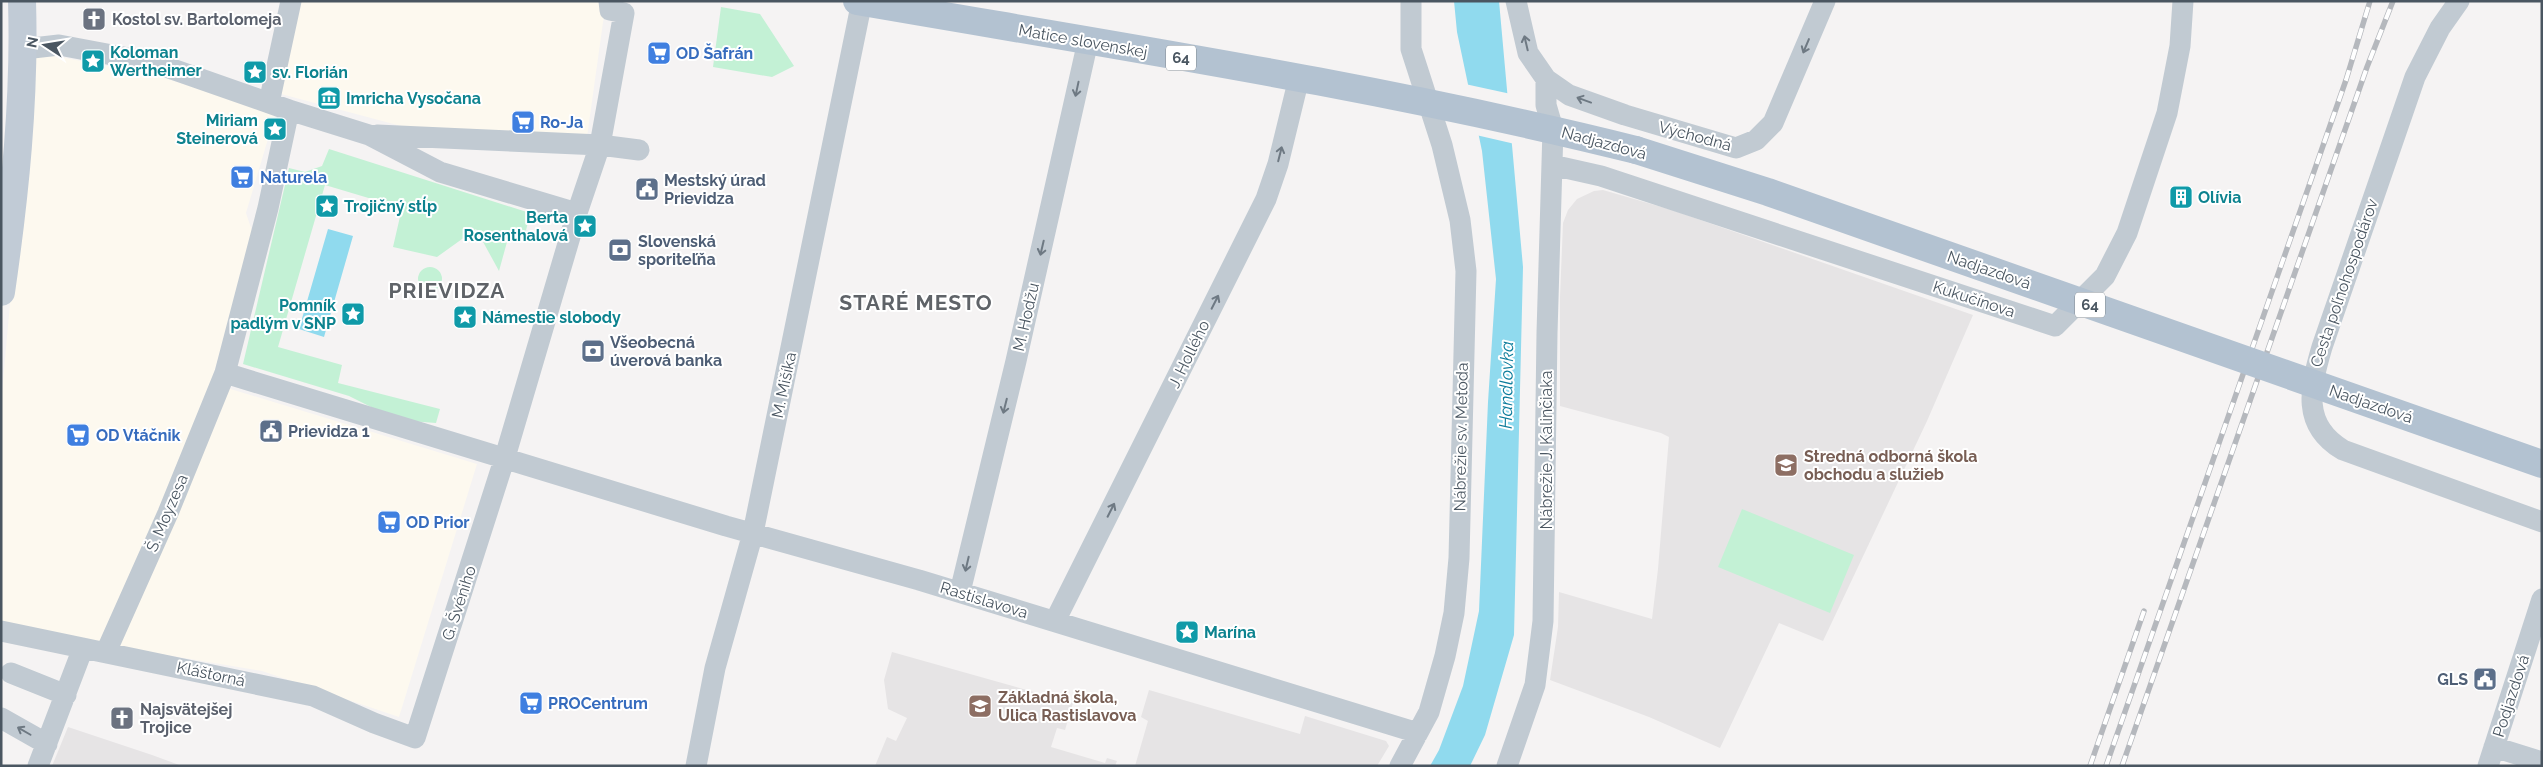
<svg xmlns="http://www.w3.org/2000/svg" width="2543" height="767" font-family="Raleway,sans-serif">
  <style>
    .commercial { fill: #fdf9ef }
    .education { fill: #e6e4e5 }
    .green { fill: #c3f1d5 }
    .water { fill: #90daee }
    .pier { fill: #f5f3f3 }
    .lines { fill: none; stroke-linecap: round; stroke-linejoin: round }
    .street { stroke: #c1cad2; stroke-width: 21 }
    .secondary { stroke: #c1cbd6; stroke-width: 28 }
    .primary { stroke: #b3c2d1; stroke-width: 28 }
    .rail-casing { stroke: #b5b8bd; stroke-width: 5.5 }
    .rail { stroke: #fff; stroke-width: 4; stroke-dasharray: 11; stroke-linecap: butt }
    .primary-bridge { stroke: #b3c2d1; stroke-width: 28 }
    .oneway { stroke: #6e7983 }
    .labels { text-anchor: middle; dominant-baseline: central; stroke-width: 4; stroke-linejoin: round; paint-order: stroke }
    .shield { fill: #fff; stroke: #808990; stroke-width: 1 }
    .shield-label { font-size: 15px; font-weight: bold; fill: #4a5661 }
    .worship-label { font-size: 16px; font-weight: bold; fill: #5b616d; stroke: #fff; text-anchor: start }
    .street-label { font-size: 16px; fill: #4a5661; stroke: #fff }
    .culture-label { font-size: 16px; font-weight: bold; fill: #0d838f; stroke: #fff; text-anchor: start }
    .shop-label { font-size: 16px; font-weight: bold; fill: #366cbe; stroke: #fff; text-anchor: start }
    .service-label { font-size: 16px; font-weight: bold; fill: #4e5e75; stroke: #fff; text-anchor: start }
    .education-label { font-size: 16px; font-weight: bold; fill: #785e54; stroke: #fff; text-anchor: start }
    .water-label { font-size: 18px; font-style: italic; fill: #0c7c9b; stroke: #fff }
    .district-label { font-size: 21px; font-weight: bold; letter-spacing: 1px; fill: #5f6368; stroke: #fff }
  </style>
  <rect width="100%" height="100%" fill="#f5f3f3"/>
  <path class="commercial" d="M299,1h307l-19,136 -156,-3 -150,-40z
    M33,52l118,22 125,38 -30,101 8,24 -43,146 266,81 -78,253 -137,-46 -168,-28 -93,-20v-220z"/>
  <path class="education" d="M1603,190l69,20 301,105 -46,106 -104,220 -44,-18 -59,125 -71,-31 -99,-37 8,-53 1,-35 93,27 6,-50 11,-132 -8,-4 -101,-27v-109l3,-74 5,-13 9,-11 17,-8z
    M892,652l181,51 -8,27 -8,-2 -6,19 54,16 2,-5 10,3 -2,5h-240l12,-29 9,4 11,-23 -19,-9 -4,-29z
    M1149,690l151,44 5,-18 81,25 3,5 -12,20h-242l13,-45 -7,-4z
    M68,727l84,28 30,11h-130z"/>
  <path class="green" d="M721,7l39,7 34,52 -22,11 -59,-10z
    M329,149l201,64 -5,22 -15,-4 -11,40 -23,-42 -39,28 -44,-10 9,-39 -77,-23 -47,162 64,18 -4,18 102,26 -4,14 -39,-3 -48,-24 -106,-32 46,-196 16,4 17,-6z
    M418 279a12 12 0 1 1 24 0a12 12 0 1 1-24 0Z
    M1742,509l112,46 -24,58 -112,-46z"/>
  <path class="water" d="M1454,1h45l24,266 -9,368 -29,100 -15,31h-40l9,-16 24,-64 16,-75 9,-209 8,-123 -14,-128 -25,-119z
    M328,229l25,7 -29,101 -25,-8z"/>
  <path class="pier" d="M1465,84l46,10 4,50 -39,-9z"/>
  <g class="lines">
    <path class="street" d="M2459,1l-19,27 -25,49 -93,270c-12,41 -21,78 21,103l199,72
      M24,49l35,-4 96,18 134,47
      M1546,79l23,16 56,20 111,33 20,-8 17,-17 52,-122
      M269,103l22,-102
      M377,135l223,10 39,5
      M1552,165l49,11 454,150 50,-50 22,-43 40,-120 13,-67 3,-45
      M577,213l-137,-41 -71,-37 -80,-25 -21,98 -43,165 501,153 193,54 499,153
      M960,592l56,-231 72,-320
      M1055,621l211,-422 12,-35 21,-86
      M1,631l312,65 61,27 41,15 90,-281 72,-244 23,-68 24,-132 -14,-3 -1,-9
      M106,652l62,-139 57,-140
      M11,673l55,22
      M1,718l46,26
      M2494,747l48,15
      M38,766l45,-118
      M696,766l19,-98 38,-135 109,-532
      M1400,766l29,-54 16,-56 9,-43 5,-55 7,-287 -6,-51 -18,-75 -31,-96v-48
      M1507,766l28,-81 8,-64 4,-288 6,-204 -7,-24v-26l-18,-26 -12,-52
      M2488,766l54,-167"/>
    <path class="secondary" d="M1,292c14,-97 24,-193 21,-291"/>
    <path class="primary" d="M857,1c260,45 523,85 779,149"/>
    <g class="rail-casing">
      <path id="rail" d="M2090,766l54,-155
        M2106,766l240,-686 24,-79
        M2122,766l245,-699 26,-66"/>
    </g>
    <use href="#rail" class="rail"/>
    <path class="primary-bridge" d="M1636,150l132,42 774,272"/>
  </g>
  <defs><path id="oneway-shaft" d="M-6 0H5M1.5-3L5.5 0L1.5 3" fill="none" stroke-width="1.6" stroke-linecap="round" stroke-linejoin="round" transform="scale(1.25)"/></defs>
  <g class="oneway">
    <use href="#oneway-shaft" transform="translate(1526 43) rotate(-103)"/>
    <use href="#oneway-shaft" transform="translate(1806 46) rotate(113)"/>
    <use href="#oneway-shaft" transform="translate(1077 89) rotate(102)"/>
    <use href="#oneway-shaft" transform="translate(1584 100) rotate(-160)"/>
    <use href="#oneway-shaft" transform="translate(1280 154) rotate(-76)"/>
    <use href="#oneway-shaft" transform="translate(1042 248) rotate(103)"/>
    <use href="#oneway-shaft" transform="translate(1215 302) rotate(-63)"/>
    <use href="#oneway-shaft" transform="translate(1005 406) rotate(104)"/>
    <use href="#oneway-shaft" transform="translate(1111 510) rotate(-63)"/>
    <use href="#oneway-shaft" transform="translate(967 564) rotate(103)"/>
    <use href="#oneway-shaft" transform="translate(24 731) rotate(-150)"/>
  </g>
  <defs>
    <g id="church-square" transform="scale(1.25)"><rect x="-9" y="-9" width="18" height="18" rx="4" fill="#6b7280" stroke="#fff"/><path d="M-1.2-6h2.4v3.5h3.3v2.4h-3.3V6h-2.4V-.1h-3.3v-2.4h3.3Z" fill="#fff"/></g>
    <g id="supermarket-square" transform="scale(1.25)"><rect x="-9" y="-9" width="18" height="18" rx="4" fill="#3f7fe0" stroke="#fff"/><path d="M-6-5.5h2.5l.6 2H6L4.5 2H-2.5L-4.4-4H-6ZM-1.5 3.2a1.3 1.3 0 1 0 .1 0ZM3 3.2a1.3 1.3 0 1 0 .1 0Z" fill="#fff"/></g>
    <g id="sight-square" transform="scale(1.25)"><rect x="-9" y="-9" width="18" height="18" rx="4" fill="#0f9aa8" stroke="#fff"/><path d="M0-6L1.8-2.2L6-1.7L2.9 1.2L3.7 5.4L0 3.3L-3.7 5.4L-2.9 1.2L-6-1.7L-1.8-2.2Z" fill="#fff"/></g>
    <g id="museum-square" transform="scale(1.25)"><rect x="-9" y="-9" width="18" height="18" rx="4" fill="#0f9aa8" stroke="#fff"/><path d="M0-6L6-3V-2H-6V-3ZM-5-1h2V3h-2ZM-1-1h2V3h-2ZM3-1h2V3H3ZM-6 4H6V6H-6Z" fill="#fff"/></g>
    <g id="civic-square" transform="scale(1.25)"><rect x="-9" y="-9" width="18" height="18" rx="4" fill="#5c6f8a" stroke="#fff"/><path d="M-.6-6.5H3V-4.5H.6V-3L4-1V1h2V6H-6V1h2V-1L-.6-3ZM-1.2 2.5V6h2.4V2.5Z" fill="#fff"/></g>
    <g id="building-square" transform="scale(1.25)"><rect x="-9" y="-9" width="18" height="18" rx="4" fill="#0f9aa8" stroke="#fff"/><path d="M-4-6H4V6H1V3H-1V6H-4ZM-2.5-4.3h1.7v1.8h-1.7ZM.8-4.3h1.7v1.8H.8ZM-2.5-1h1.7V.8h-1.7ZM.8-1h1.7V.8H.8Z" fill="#fff"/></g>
    <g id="bank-square" transform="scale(1.25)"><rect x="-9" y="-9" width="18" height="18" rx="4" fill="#5c6f8a" stroke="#fff"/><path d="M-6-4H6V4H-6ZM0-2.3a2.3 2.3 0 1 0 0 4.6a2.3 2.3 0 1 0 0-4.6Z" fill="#fff"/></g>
    <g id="school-square" transform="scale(1.25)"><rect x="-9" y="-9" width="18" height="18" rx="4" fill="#8d6e63" stroke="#fff"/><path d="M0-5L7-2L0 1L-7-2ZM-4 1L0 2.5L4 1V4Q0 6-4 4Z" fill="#fff"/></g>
  </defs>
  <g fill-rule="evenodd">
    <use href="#church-square" x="94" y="19"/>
    <use href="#supermarket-square" x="659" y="53"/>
    <use href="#sight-square" x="93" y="61"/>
    <use href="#sight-square" x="255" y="72"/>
    <use href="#museum-square" x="329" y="98"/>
    <use href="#supermarket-square" x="523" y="122"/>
    <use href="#sight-square" x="275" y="129"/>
    <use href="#supermarket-square" x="242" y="177"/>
    <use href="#civic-square" x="647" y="189"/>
    <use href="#building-square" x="2181" y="197"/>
    <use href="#sight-square" x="327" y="206"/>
    <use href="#sight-square" x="585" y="226"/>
    <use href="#bank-square" x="620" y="250"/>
    <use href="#sight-square" x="353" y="314"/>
    <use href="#sight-square" x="465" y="317"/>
    <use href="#bank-square" x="593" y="351"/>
    <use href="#civic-square" x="271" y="431"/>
    <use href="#supermarket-square" x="78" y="435"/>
    <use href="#school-square" x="1786" y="465"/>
    <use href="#supermarket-square" x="389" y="522"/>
    <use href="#sight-square" x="1187" y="632"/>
    <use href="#civic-square" x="2485" y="679"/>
    <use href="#supermarket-square" x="531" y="703"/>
    <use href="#school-square" x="980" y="706"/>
    <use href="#church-square" x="122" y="718"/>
  </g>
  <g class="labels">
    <g class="shield">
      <rect x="1166" y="45.5" width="30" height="25" rx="4"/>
      <rect x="2075" y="292.5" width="30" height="25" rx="4"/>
    </g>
    <g class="shield-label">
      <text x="1181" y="58">64</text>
      <text x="2090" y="305">64</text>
    </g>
    <g class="worship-label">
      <text x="112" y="19">Kostol sv. Bartolomeja</text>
      <text x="140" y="709">Najsvätejšej<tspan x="140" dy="18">Trojice</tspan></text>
    </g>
    <g class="street-label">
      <text transform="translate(1083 41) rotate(10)">Matice slovenskej</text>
      <text transform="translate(1695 136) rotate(15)">Východná</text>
      <text transform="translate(1604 143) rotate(15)">Nadjazdová</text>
      <text transform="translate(1989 270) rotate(19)">Nadjazdová</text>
      <text transform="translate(2344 283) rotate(-71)">Cesta poľnohospodárov</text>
      <text transform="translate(1974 299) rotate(18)">Kukučínova</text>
      <text transform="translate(1026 317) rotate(-77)">M. Hodžu</text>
      <text transform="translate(1189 354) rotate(-64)">J. Hollého</text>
      <text transform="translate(784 385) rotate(-78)">M. Mišíka</text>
      <text transform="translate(2371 404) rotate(19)">Nadjazdová</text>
      <text transform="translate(1461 437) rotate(-89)">Nábrežie sv. Metoda</text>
      <text transform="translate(1546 450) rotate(-90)">Nábrežie J. Kalinčiaka</text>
      <text transform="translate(167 513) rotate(-67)">Š. Moyzesa</text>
      <text transform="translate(984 600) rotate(17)">Rastislavova</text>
      <text transform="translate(459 603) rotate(-72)">G. Švéniho</text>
      <text transform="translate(211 674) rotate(12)">Kláštorná</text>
      <text transform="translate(2511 696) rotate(-72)">Podjazdová</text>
    </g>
    <g class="culture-label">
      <text x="110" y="52">Koloman<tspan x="110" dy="18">Wertheimer</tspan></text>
      <text x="272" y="72">sv. Florián</text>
      <text x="346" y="98">Imricha Vysočana</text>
      <text x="258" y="120" text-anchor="end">Miriam<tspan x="258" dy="18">Steinerová</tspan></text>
      <text x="2198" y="197">Olívia</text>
      <text x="344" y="206">Trojičný stĺp</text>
      <text x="568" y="217" text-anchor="end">Berta<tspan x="568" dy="18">Rosenthalová</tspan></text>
      <text x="336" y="305" text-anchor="end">Pomník<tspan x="336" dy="18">padlým v SNP</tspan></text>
      <text x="482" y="317">Námestie slobody</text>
      <text x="1204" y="632">Marína</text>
    </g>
    <g class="shop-label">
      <text x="676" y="53">OD Šafrán</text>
      <text x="540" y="122">Ro-Ja</text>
      <text x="260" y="177">Naturela</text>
      <text x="96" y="435">OD Vtáčnik</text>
      <text x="406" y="522">OD Prior</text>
      <text x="548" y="703">PROCentrum</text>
    </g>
    <g class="service-label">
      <text x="664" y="180">Mestský úrad<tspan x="664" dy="18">Prievidza</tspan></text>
      <text x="638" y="241">Slovenská<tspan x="638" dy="18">sporiteľňa</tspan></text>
      <text x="610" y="342">Všeobecná<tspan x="610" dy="18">úverová banka</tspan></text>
      <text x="288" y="431">Prievidza 1</text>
      <text x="2468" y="679" text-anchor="end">GLS</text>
    </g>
    <g class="education-label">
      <text x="1804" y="456">Stredná odborná škola<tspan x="1804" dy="18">obchodu a služieb</tspan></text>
      <text x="998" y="697">Základná škola,<tspan x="998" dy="18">Ulica Rastislavova</tspan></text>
    </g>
    <g class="water-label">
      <text transform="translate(1506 385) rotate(-89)">Handlovka</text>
    </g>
    <g class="district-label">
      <text x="447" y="290">PRIEVIDZA</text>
      <text x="916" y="302">STARÉ MESTO</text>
    </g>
  </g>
  <rect width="2543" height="767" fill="none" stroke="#4a5661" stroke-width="5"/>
  <g transform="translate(45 45) rotate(282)" stroke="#ffffff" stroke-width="4" paint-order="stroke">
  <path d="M0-4L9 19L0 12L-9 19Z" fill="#4a5661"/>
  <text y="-8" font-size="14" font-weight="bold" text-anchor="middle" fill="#4a5661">N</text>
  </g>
</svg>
